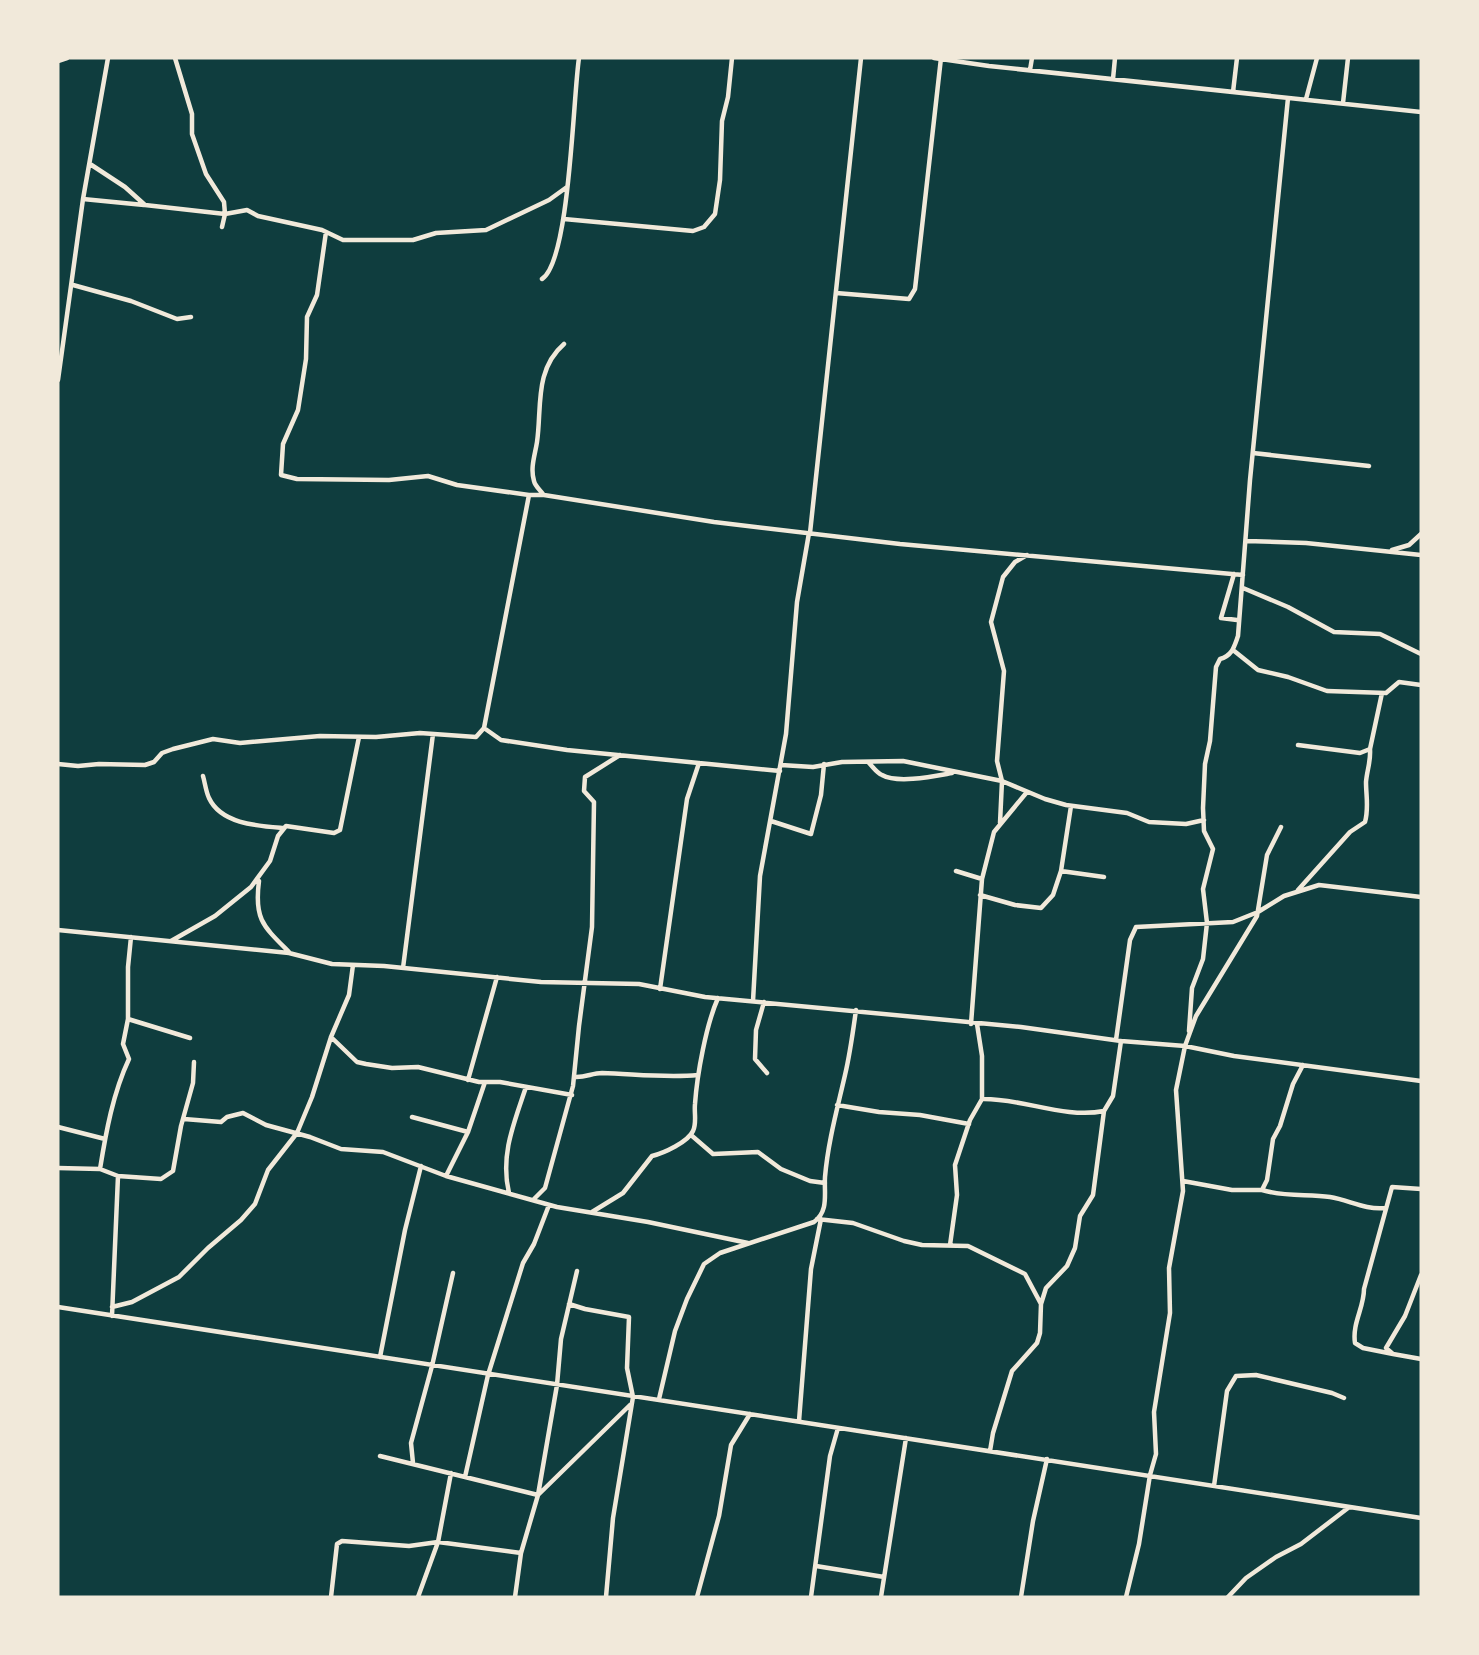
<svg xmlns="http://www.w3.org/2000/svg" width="1479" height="1655" font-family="Roboto,sans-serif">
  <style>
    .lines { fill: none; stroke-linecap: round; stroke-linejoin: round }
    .minor { stroke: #f1e9da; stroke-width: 4.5 }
  </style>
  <rect width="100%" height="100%" fill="#0f3d3e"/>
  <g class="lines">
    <path class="minor" d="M175,58l17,56v20l14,40 18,28 1,12 -3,13
      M934,58l55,8 432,46
      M58,61l9,-3
      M1030,70l2,-12
      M1113,79l2,-21
      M1233,92l4,-34
      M1306,99l11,-41
      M1343,103l5,-45
      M90,164l35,23 20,18 80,9 22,-4 11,6 64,14 21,10h70l23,-7 50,-3 63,-30 18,-13
      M83,199l61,6
      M564,219l129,12 11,-4 11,-13 5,-34 2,-59 6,-24 4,-39
      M326,232l-9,63 -10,22 -1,42 -8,51 -15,34 -2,31 16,4 92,1 39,-4 29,9 72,10
      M542,279c28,-18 31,-183 37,-221
      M73,285l58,16 46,18 14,-2
      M836,293l73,6 6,-10 26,-231
      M58,380l25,-181 25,-141
      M1253,453l116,13
      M543,494c-3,-4 -8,-8 -9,-13 -4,-13 1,-26 3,-39 5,-34 -3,-72 27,-98
      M810,533l51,-475
      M1247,541l59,2 115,12
      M1392,550l17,-5 12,-11
      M1027,555l-12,7 -12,15 -12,45 13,49 -7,90 5,20 43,18 21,6 61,8 22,9 37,2 18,-4
      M1234,574l-13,44 16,2
      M1243,588l45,19 46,25 46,2 41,20
      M1233,650l25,20 30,7 39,14 59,2 13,-11 22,3
      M484,728l17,12 66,10 213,21
      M1298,745l62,8 10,-4 12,-56
      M869,763c4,4 8,10 13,12 16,9 53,1 70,-2
      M58,764l20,2 21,-2 46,1 9,-3 8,-9 11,-4 40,-10 27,4 80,-7 56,1 44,-4 56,4 8,-9 45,-233h15l170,27 186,22 343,31
      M781,765l32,2 29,-5 61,-1 99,20 -2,42
      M203,776c2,7 3,16 6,22 12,26 49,28 74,30
      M771,821l40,13 10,-39 3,-31
      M956,871l26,8
      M1061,871l43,6
      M259,881c-5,38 4,45 30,71
      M1298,890l52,-58 15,-10c4,-14 1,-26 1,-40 1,-12 5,-21 4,-33
      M980,895l35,10 26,3 12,-13 8,-24 10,-65
      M58,930l231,23 43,11 52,2 157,16 98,2 66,13 316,30 100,14 64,5 49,10 187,25
      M131,937l-3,30v52l62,19
      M171,941l44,-25 36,-29 19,-26 8,-25 8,-10 48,7 6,-3 19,-93
      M403,968l30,-234
      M660,989l27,-190 12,-36
      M753,1001l7,-125 26,-142 11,-132 12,-69
      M764,1002l-8,28 -1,29 12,14
      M971,1024l11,-145 12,-47 33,-40
      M977,1024l5,32v43
      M1189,1031l3,-43 11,-29 4,-36 -4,-34 10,-40 -9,-18 -1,-23 2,-44 5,-23 6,-74 4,-8c12,-3 14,-12 18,-23l12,-156 38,-382
      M331,1037l26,25 9,2 26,4 26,-1 61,15h21l72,13
      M1116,1040l14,-100 6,-13 97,-5 25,-10 26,-16 35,-11 102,12
      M574,1077c11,1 18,-4 28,-4 33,1 63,5 96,2
      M468,1080l29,-103
      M837,1105l42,7 41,3 49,9
      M412,1117l56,15
      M184,1119l37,3 6,-5 16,-4 23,12 44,12 31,12 42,3 63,24 111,31 91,15 100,21
      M58,1127l47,12
      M691,1135l22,19 45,-2 23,17 29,12 15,2
      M58,1168l42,1 18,7 -6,140
      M100,1169c6,-37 13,-76 29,-110l-6,-15 5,-25
      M118,1176l43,3 12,-8 8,-45 12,-43 1,-21
      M446,1176l22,-44 17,-50
      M1183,1181l49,9h30l5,-10 6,-41 7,-13 13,-42 10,-19
      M1262,1190c22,7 45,4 68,7 19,3 35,13 55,11
      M509,1193c-9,-38 5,-70 17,-106
      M534,1199l11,-11 28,-102 6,-60 13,-99 2,-125 -10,-11 1,-14 35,-22
      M592,1212l31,-19 29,-37c12,-3 36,-14 41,-25 4,-8 1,-18 2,-27 2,-29 11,-79 23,-106
      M817,1219l36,4 51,18 18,4 46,1 57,28 16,30
      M950,1245l7,-50 -2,-30 15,-45 12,-21c40,-1 82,20 122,12l9,-15 8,-55
      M1421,1275l-16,41 -19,32 7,6 28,5
      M569,1304l16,5 44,8 -2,51 6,29 -20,121 -7,79
      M58,1307l1363,211
      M112,1307l20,-5 47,-25 29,-29 33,-28 14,-16 13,-34 29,-37 15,-36 19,-60 18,-42 4,-30
      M1393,1354l-30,-6 -8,-5c-3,-20 9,-35 9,-54l28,-102 29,2
      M380,1357l25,-127 16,-64
      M659,1399l16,-68 12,-32 17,-35 16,-11 94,-31c15,-11 10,-28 11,-45 3,-35 12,-67 20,-102 5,-21 8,-43 11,-65
      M799,1421l12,-152 10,-50
      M990,1451l3,-18 19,-62 25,-28 3,-10 1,-29 5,-16 21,-22 8,-18 5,-32 13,-21 11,-84
      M380,1456l158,39 19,-110 4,-46 16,-68
      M413,1463l-2,-20 21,-77 21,-93
      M465,1477l23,-102 35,-112 11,-19 15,-39
      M1214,1486l13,-95 9,-15 20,-1 76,18 12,5
      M816,1566l68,11
      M331,1597l6,-53 5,-3 67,5 29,-4 83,11
      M418,1597l20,-55 13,-69
      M515,1597l6,-44 17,-58 92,-90
      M697,1597l22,-81 12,-71 19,-31
      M811,1597l19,-141 8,-28
      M881,1597l25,-159
      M1021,1597l12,-76 14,-62
      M1126,1597l13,-53 11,-69 6,-21 -2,-42 16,-99 -1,-45 14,-77 -7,-101 9,-44 11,-30 61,-100 10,-61 14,-28
      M1228,1597l18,-19 30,-21 25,-13 47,-36"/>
  </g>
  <rect width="1479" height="1655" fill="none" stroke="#f1e9da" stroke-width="119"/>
</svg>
